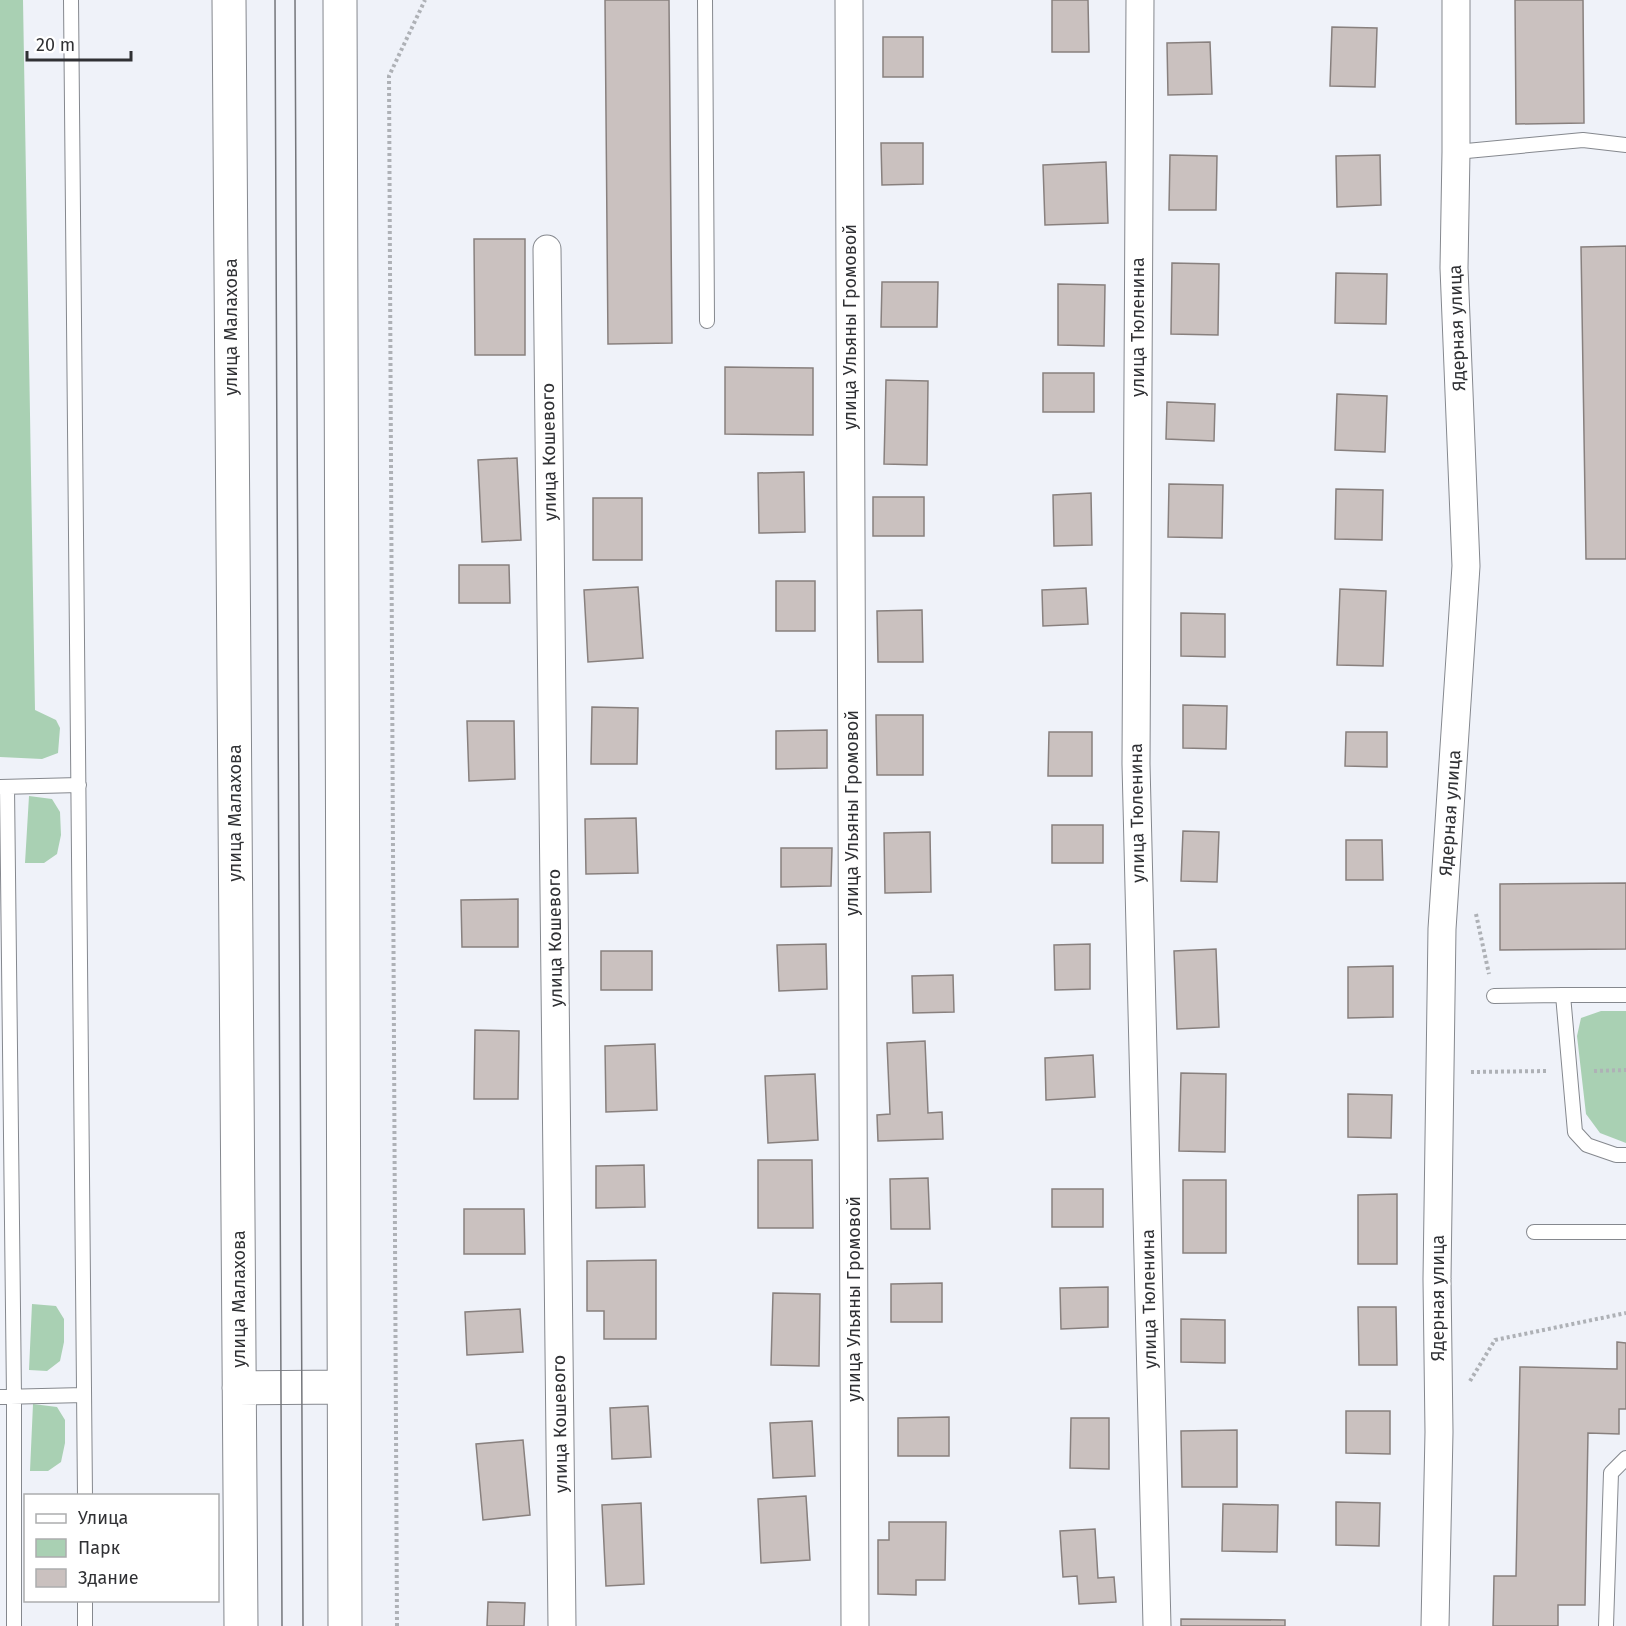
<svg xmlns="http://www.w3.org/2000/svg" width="1626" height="1626" font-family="'Fira Sans',sans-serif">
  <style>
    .green { fill: #a9d0b3 }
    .building { fill: #cac1bf; stroke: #88807e; stroke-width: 1.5 }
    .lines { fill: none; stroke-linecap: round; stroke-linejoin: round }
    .lane-casing { stroke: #85888e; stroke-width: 16 }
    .street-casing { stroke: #85888e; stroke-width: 29 }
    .primary-casing { stroke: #85888e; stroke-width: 35 }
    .path { stroke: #aeb1b6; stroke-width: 4; stroke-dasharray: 3 3; stroke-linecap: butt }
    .lane { stroke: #fff; stroke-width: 14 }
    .street { stroke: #fff; stroke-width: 27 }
    .primary { stroke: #fff; stroke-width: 33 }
    .tram { stroke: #74767b; stroke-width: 1.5 }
    .labels { text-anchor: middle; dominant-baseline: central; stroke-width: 5; stroke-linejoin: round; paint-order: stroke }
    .street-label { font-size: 18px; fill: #303134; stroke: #fff }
  </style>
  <rect width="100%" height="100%" fill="#eff2f9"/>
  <path class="green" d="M0,0h23l12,710 21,10 4,8 -2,25 -16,6 -42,-2z
    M29,796l23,3 8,13 1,23 -4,19 -13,9h-19z
    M1601,1011h25v132l-26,-10 -14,-19 -9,-78 4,-18z
    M32,1304l24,2 8,13v23l-4,19 -13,10 -18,-1z
    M33,1404l24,3 8,13v23l-4,19 -13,9h-18z"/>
  <path class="building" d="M605,0h64l3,343 -64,1z
    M1052,0h36l1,52h-37z
    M1515,0h68l1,123 -68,1z
    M1332,27l45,1 -2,59 -45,-1z
    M883,37h40v40h-40z
    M1210,42l2,52 -44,1 -1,-52z
    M881,143h42v41l-41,1z
    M1170,155l47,1 -1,54h-47z
    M1380,155l1,50 -44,2 -1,-51z
    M1106,162l2,61 -63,2 -2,-60z
    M474,239h51v116h-50z
    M1626,246v313h-40l-5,-312z
    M1172,263l47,1 -1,71 -47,-1z
    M1336,273l51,1 -1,50 -51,-1z
    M882,282h56l-1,45h-56z
    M1058,284l47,1 -1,61 -46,-1z
    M725,367l88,1v67l-88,-1z
    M1043,373h51v39h-51z
    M886,380l42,1 -1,84 -43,-1z
    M1337,394l50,2 -2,56 -50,-2z
    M1167,402l48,2 -1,37 -48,-2z
    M517,458l4,82 -39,2 -4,-82z
    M804,472l1,60 -46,1 -1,-60z
    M1169,484l54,1 -1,53 -54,-1z
    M1336,489l47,1 -1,50 -47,-1z
    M1091,493l1,52 -38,1 -1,-51z
    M873,497h51v39h-51z
    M593,498h49v62h-49z
    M459,565h50l1,38h-51z
    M776,581h39v50h-39z
    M638,587l5,71 -55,4 -4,-72z
    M1086,588l2,36 -45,2 -1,-36z
    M1340,589l46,2 -3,75 -46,-1z
    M922,610l1,52h-45l-1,-51z
    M1181,613l44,1v43l-44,-1z
    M1183,705l44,1 -1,43 -43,-1z
    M592,707l46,1 -1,56h-46z
    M876,715h47v60h-46z
    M467,721h47l1,58 -46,2z
    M827,730v38l-51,1v-38z
    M1049,732h43v44h-44z
    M1346,732h41v35l-42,-1z
    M636,818l2,55 -52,1 -1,-55z
    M1052,825h51v38h-51z
    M1183,831l36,1 -2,50 -36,-1z
    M930,832l1,60 -46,1 -1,-60z
    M1346,840h36l1,40h-37z
    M781,848h51l-1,38 -50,1z
    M1626,883v66l-126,1v-66z
    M518,899v48h-56l-1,-47z
    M826,944l1,45 -48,2 -2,-46z
    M1090,944v45l-35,1 -1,-45z
    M1216,949l3,78 -42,2 -3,-78z
    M601,951h51v39h-51z
    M1393,966v51l-45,1v-51z
    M953,975l1,37 -41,1 -1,-37z
    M475,1030l44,1 -1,68h-44z
    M925,1041l3,72 14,-1 1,27 -65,2 -1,-26 13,-1 -3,-71z
    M655,1044l2,66 -51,2 -1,-66z
    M1093,1055l2,42 -49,3 -1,-42z
    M1181,1073l45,1 -1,78 -46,-1z
    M815,1074l3,66 -50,3 -3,-67z
    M1348,1094l44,1 -1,43 -43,-1z
    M758,1160h54l1,68h-55z
    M644,1165l1,42 -49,1v-42z
    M928,1178l2,51h-39l-1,-50z
    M1183,1180h43v73h-43z
    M1052,1189h51v38h-51z
    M1397,1194v70h-39v-69z
    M464,1209h60l1,45h-61z
    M656,1260v79h-52v-28h-17v-50z
    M942,1283v39h-51v-38z
    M1108,1287v40l-47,2 -1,-41z
    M773,1293l47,1 -1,72 -48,-1z
    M1358,1307h38l1,58h-38z
    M520,1309l3,43 -56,3 -2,-43z
    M1181,1319l44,1v43l-44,-1z
    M1617,1342l9,1v66h-7v25l-31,-1 -3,172h-27v21h-65l1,-50h22l4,-209 97,2z
    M648,1406l3,51 -39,2 -2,-51z
    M1346,1411h44v43l-44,-1z
    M949,1417v39h-51v-38z
    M1071,1418h38v51l-39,-1z
    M812,1421l3,55 -42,2 -3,-55z
    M1237,1430v57h-55l-1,-56z
    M523,1440l7,75 -47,5 -7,-76z
    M806,1496l4,64 -49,3 -3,-64z
    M1336,1502l44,1 -1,43 -43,-1z
    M641,1503l3,81 -38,2 -4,-81z
    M1223,1504l55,1 -1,47 -55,-1z
    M889,1522h57l-1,58h-29v15l-38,-1v-54h11z
    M1095,1529l3,49 16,-1 2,25 -37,2 -2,-28 -14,1 -3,-46z
    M488,1602l37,1 -1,23h-37z
    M1181,1619l104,1v6h-104z"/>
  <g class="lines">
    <g class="lane-casing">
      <path id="lane" d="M71,0l14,1496
        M705,0l2,321
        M1456,152l127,-12 43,5
        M0,787l79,-2
        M7,787l7,610v229
        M1626,995h-63l12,137 12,13 29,10h10
        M1494,996l69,-1
        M1534,1232h92
        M0,1397l84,-2
        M85,1600v26
        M1606,1626l5,-153 15,-15"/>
    </g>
    <g class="street-casing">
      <path id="street" d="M849,0l6,1626
        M1140,0l-4,764 21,862
        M547,249l15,1377
        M1435,1626l4,-194 -2,-153 5,-350 24,-363 -12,-298 2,-116v-152"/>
    </g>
    <g class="primary-casing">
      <path id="primary" d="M229,0l12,1626
        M340,0l5,1626
        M239,1388l105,-1"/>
    </g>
    <path class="path" d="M1476,914l13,60
      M1594,1071l32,-1
      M1471,1072l76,-1
      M1470,1381l25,-41 131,-27
      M397,1626l-8,-1550 36,-76"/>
    <use href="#lane" class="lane"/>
    <use href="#street" class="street"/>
    <use href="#primary" class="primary"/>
    <path class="tram" d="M275,0l7,1626
      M295,0l8,1626"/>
  </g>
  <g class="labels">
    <g class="street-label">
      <text transform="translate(231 327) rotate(-90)">улица Малахова</text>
      <text transform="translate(850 327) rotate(-90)">улица Ульяны Громовой</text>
      <text transform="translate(1138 327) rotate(-90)">улица Тюленина</text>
      <text transform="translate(1457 328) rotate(-92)">Ядерная улица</text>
      <text transform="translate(549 452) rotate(-91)">улица Кошевого</text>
      <text transform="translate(235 813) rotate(-90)">улица Малахова</text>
      <text transform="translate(852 813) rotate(-90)">улица Ульяны Громовой</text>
      <text transform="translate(1137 813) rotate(-91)">улица Тюленина</text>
      <text transform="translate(1450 813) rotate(-86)">Ядерная улица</text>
      <text transform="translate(555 938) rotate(-91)">улица Кошевого</text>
      <text transform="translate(1438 1298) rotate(-90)">Ядерная улица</text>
      <text transform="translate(239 1299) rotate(-90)">улица Малахова</text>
      <text transform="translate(854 1299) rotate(-90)">улица Ульяны Громовой</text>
      <text transform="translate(1149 1299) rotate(-91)">улица Тюленина</text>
      <text transform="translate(560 1424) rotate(-91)">улица Кошевого</text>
    </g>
  </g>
  <rect x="24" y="1494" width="195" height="108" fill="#ffffff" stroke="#acadae" stroke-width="1.5"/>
  <rect x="36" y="1514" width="30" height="9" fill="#ffffff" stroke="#acadae" stroke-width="1.5"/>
  <text x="78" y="1524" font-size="18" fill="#303134">Улица</text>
  <rect x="36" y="1539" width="30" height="18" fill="#a9d0b3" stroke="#acadae" stroke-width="1.5"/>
  <text x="78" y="1554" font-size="18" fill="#303134">Парк</text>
  <rect x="36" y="1569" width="30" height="18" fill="#cac1bf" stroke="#acadae" stroke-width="1.5"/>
  <text x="78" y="1584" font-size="18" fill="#303134">Здание</text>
  <path d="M27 51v9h104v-9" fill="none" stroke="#303134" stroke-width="3"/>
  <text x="36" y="51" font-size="18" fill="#303134" stroke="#ffffff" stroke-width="4.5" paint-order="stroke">20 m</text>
</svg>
